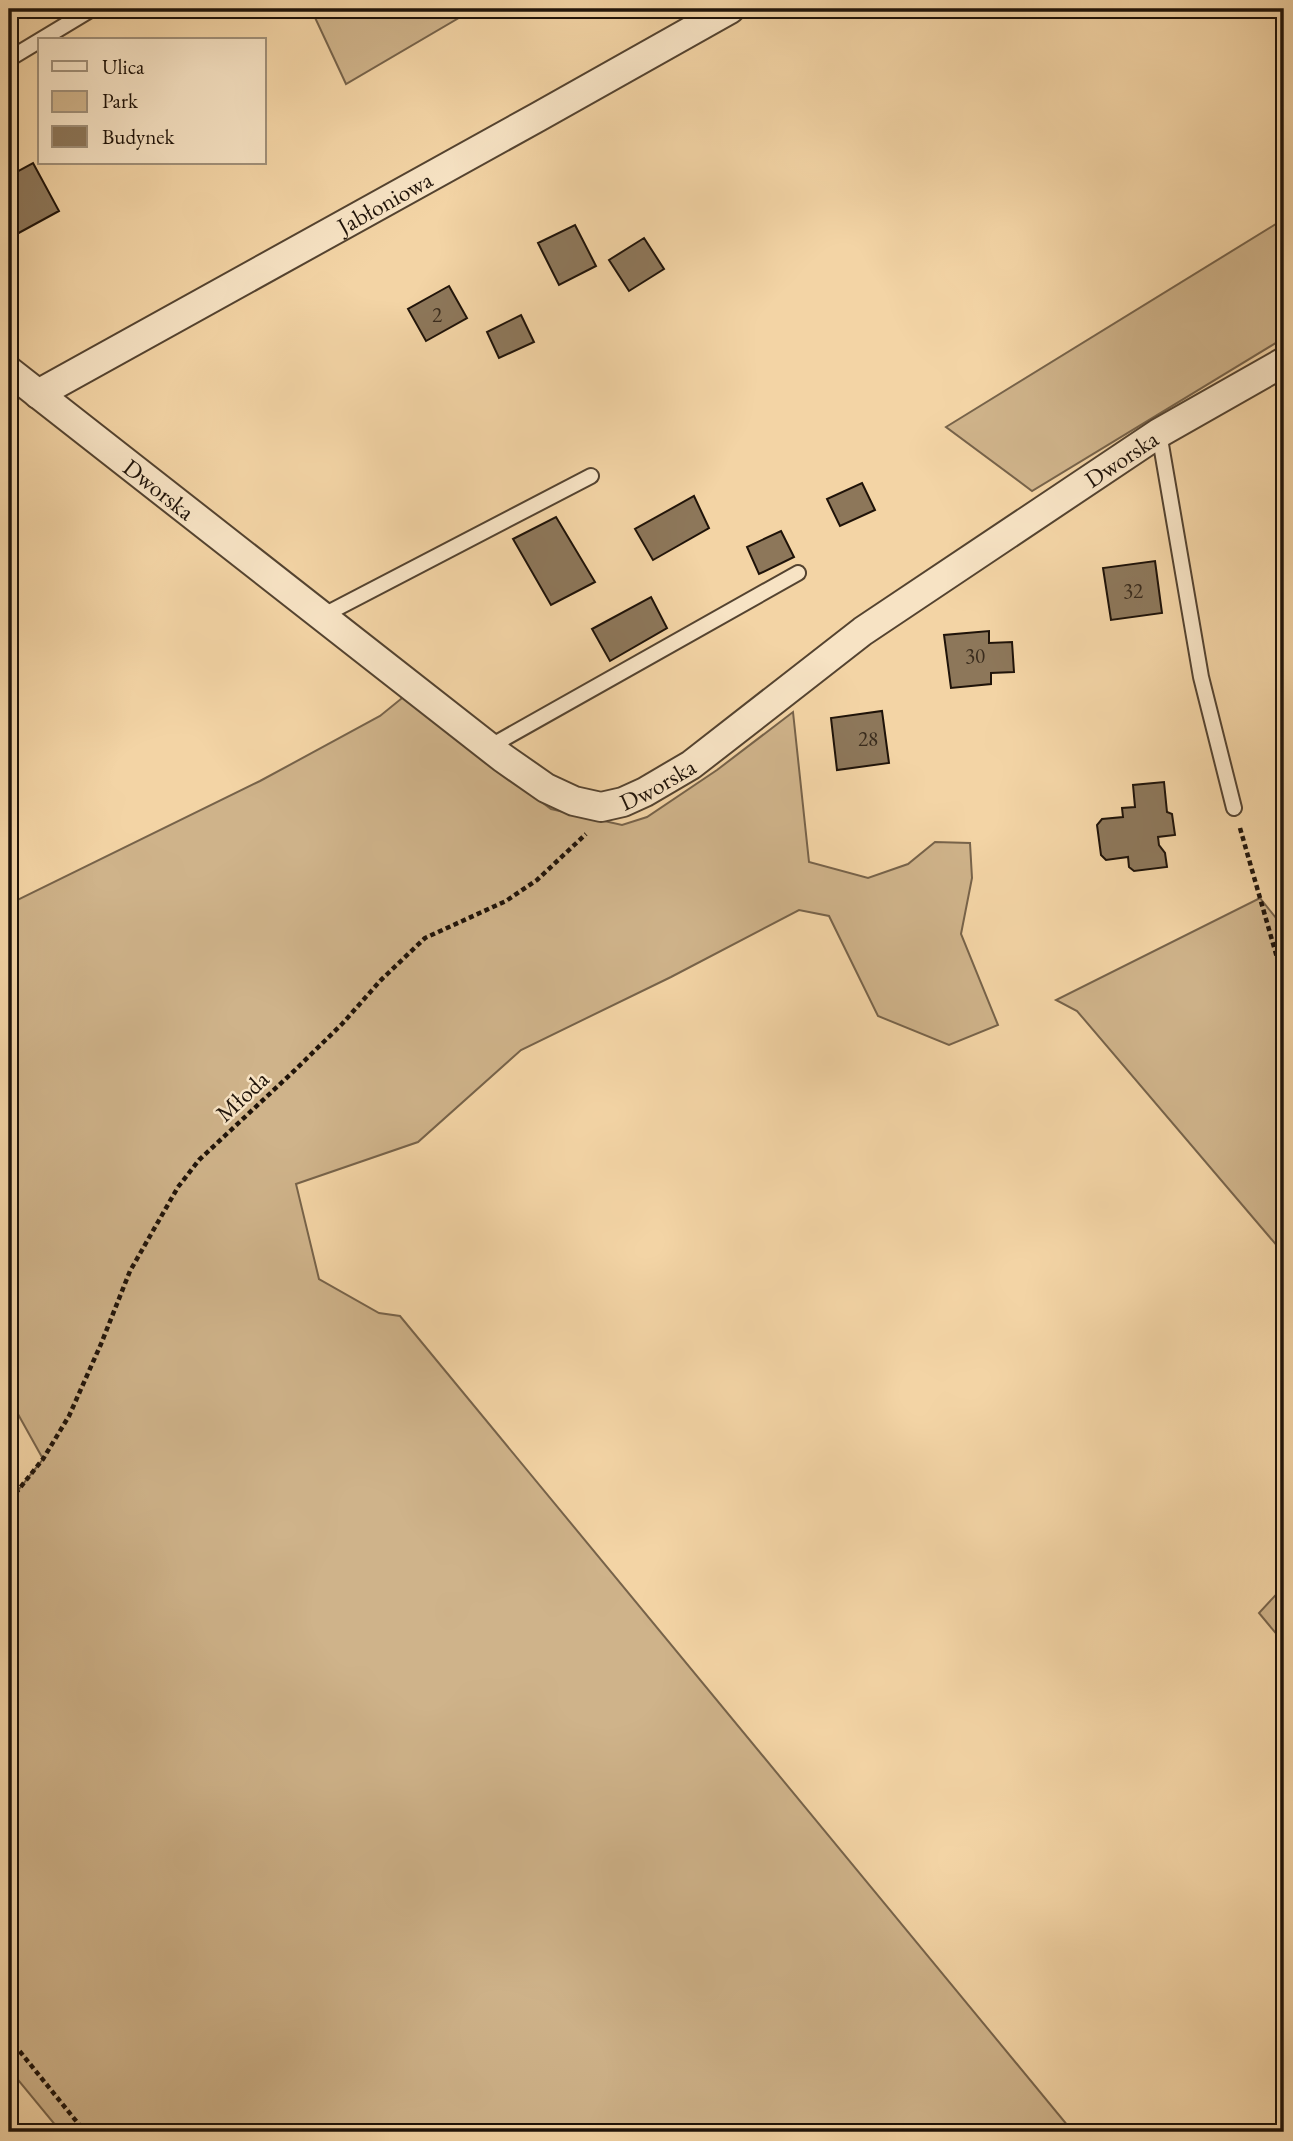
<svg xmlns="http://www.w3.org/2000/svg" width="1293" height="2141" font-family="'EB Garamond',serif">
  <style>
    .green { fill: #cfb38a; stroke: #77634a; stroke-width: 2 }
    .building { fill: #8d775a; stroke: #1f1309; stroke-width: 2 }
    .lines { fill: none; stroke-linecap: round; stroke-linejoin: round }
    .lane-casing { stroke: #544330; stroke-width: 18 }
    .street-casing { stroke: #544330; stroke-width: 32 }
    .path { stroke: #1f1309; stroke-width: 4.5; stroke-dasharray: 5 3.5; stroke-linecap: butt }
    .lane { stroke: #f7e3c4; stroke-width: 14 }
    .street { stroke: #f7e3c4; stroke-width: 28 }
    .labels { text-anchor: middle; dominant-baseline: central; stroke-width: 5; stroke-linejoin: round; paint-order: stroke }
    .number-label { font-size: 21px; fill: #3a2c1d }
    .street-label { font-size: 24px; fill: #1f1309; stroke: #f7e3c4 }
  </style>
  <rect width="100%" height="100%" fill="#f3d4a5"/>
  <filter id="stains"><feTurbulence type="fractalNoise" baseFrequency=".00286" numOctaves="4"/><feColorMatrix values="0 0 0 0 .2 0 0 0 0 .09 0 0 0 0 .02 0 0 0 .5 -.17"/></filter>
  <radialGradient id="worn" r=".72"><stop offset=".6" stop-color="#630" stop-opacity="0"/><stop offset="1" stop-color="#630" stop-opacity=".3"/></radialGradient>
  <path class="green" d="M311,9h163l-128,75z
    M1284,219v119l-252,153 -86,-64z
    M407,694l28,28 116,87 71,16 25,-8 70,-47 76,-58 16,150 59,16 40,-14 27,-22 35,1 2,35 -11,56 37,91 -49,20 -71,-29 -49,-100 -30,-6 -128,67 -150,73 -103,92 -122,42 23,95 60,34 21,3 673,816h-1012l-52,-63v-570l6,-5 28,-35 -34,-61v-494l251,-123 120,-65z
    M1260,898l24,30v326l-207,-243 -21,-11z
    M1284,1586v57l-25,-30z"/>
  <path class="building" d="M33,163l26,48 -44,24 -6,-13v-46z
    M575,225l21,41 -37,19 -21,-42z
    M644,238l20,31 -35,22 -20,-31z
    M449,286l18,32 -41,23 -18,-32z
    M521,315l13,27 -35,16 -12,-26z
    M862,483l13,27 -35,16 -13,-27z
    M694,496l15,32 -56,32 -18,-31z
    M556,517l39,65 -44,23 -38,-66z
    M781,531l13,26 -35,17 -12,-27z
    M1155,561l7,52 -51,7 -8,-52z
    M651,597l16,31 -57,33 -18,-32z
    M989,631v12l23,-1 2,30 -23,1v11l-40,4 -7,-53z
    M882,711l7,52 -52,7 -6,-52z
    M1164,782l3,30 5,2 3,21 -17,2 1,8 6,8 2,14 -33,4 -5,-4 -1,-10 -22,3 -5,-5 -4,-30 5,-6 21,-2 -1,-9 13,-1 -2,-22z"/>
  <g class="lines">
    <g class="lane-casing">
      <path id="lane" d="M9,59l83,-50
        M1159,433l42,244 33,131
        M322,616l269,-140
        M489,747l309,-174"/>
    </g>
    <g class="street-casing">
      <g id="street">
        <path id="s1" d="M9,371l494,387 43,30 28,13 27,6 22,-5 22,-10 46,-27 172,-134 296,-198 125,-71"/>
        <path id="s2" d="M38,394l500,-277 192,-108"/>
      </g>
    </g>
    <path class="path" d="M1240,828l44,154
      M9,1499l6,-5 28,-35 26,-43 32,-72 29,-73 48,-84 21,-27 95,-89 48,-47 39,-44 44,-42 81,-37 31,-21 49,-46
      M9,2038l76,94"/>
    <use href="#lane" class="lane"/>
    <use href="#street" class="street"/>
  </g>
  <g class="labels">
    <g class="number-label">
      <text x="437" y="314">2</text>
      <text x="1133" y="590">32</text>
      <text x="975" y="655">30</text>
      <text x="868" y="738">28</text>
    </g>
    <g class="street-label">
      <text stroke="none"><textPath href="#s2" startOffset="396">Jabłoniowa</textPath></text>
      <text stroke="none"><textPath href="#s1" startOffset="1367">Dworska</textPath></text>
      <text stroke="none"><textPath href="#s1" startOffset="191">Dworska</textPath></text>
      <text stroke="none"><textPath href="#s1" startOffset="800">Dworska</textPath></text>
      <text transform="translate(242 1096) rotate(-43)">Młoda</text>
    </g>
  </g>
  <rect width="1293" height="2141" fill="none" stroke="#f3d4a5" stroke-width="35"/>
  <rect x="10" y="10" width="1272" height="2120" fill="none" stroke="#1f1309" stroke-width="3.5"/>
  <rect x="18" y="18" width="1258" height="2106" fill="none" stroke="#1f1309" stroke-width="2"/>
  <rect x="38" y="38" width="228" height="126" fill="#f7e3c4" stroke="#a19079" stroke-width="2"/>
  <rect x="52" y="61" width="35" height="10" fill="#f7e3c4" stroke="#a19079" stroke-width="2"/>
  <text x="102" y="74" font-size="21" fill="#1f1309">Ulica</text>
  <rect x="52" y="91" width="35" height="21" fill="#cfb38a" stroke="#a19079" stroke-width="2"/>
  <text x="102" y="108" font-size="21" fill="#1f1309">Park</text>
  <rect x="52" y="126" width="35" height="21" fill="#8d775a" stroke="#a19079" stroke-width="2"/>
  <text x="102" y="144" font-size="21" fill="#1f1309">Budynek</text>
  <rect width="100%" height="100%" filter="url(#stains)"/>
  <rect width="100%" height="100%" fill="url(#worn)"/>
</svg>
